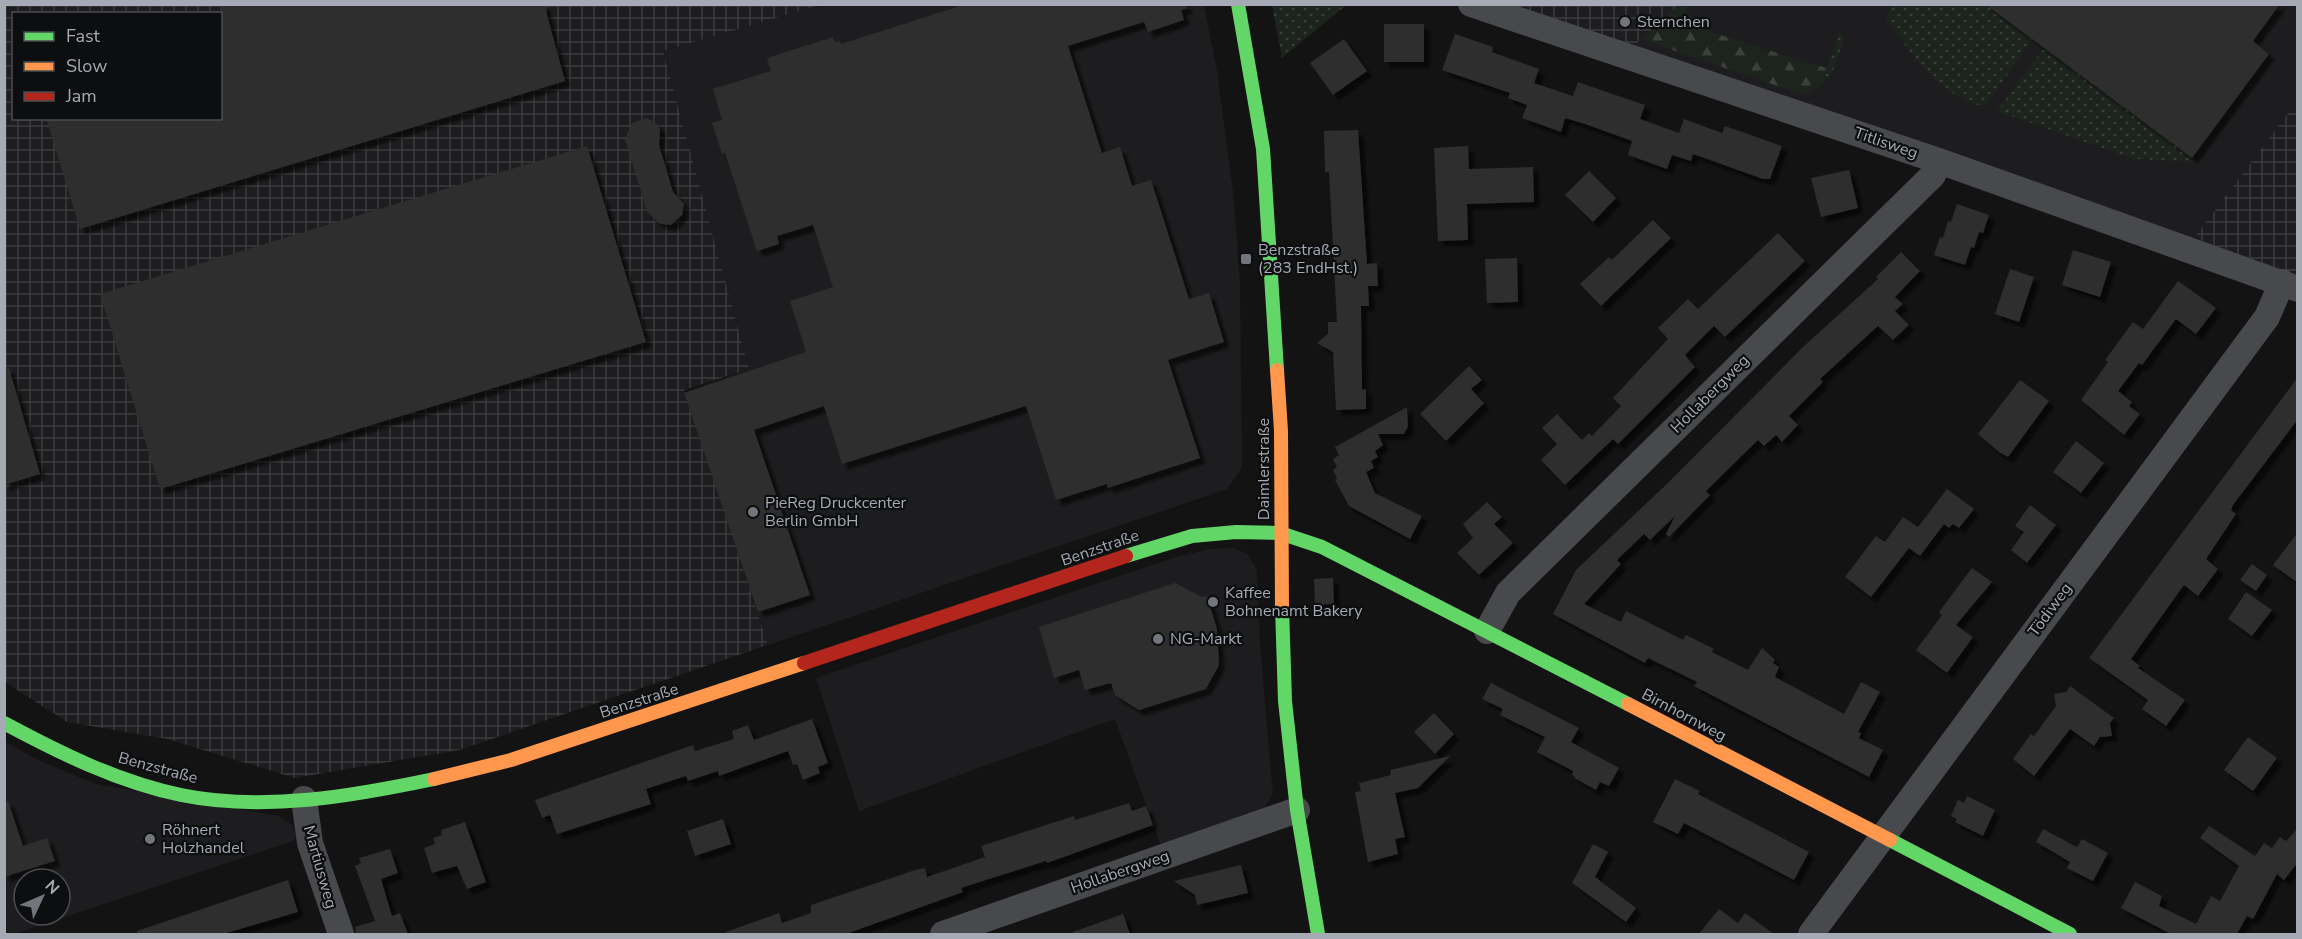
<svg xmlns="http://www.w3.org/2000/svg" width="2302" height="939" font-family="'Nunito Sans',sans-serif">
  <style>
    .built { fill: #1d1d1f; fill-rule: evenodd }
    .industrial { fill: url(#industrial-grid); fill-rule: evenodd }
    .grass { fill: url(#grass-dots) }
    .forest { fill: url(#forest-firs) }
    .building { fill: #2d2e2e; filter: url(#shadow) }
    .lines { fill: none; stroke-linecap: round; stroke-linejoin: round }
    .street { stroke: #48494c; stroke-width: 26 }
    .fast { stroke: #63d668; stroke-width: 14 }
    .slow { stroke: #ff974d; stroke-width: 14 }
    .jam { stroke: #b3261e; stroke-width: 14 }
    .poi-dot { fill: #72757c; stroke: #0d0e0f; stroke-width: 2 }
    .labels { text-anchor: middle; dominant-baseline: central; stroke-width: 4.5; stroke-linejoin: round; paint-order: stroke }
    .poi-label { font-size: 16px; fill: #a5aab4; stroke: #0d0e0f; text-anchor: start }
    .street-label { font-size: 16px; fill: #a5aab4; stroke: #0d0e0f }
  </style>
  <defs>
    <pattern id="industrial-grid" width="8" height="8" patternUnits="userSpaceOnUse" patternTransform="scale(1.5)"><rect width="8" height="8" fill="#1d1d1f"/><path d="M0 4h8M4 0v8" fill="none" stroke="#3b3b3d"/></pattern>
    <pattern id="grass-dots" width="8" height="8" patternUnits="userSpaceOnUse" patternTransform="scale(1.5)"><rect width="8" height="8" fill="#1d231d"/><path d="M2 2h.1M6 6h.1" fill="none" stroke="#3b403b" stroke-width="1.8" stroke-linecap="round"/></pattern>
    <pattern id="forest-firs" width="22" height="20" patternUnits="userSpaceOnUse" patternTransform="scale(1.5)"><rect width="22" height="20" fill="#1d231d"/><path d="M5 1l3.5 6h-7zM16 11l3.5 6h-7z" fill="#3b403b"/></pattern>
    <filter id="shadow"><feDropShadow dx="5.5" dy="5.5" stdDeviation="1.5" flood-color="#0009"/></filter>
  </defs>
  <rect width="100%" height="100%" fill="#131313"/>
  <path class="built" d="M820,5h384l13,66 16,120 7,92 2,184 -15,22 -459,156 -84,-252 65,-24 -86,-318z
    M1539,5h758v96l-103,137 -561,-192 7,-7z
    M1234,548l13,6 10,16 3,75 13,149 -10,16 -102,36 -46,-127 -256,92 -43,-133 360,-121 34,-8z
    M4,741l34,19 58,24 183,32 13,9 4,12 -3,4 -279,93h-9zM24,879h36v36h-36z"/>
  <path class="industrial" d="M4,5h816l-157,46 86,318 -65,21 84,255 -309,105 -164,28 -128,-39 -100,-17 -62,-40zM14,14h206v104h-206z
    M1510,5h170l-47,41z
    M2297,101v174l-103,-37z"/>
  <path class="grass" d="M1893,4l92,1 47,34 -47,68c-46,-11 -72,-52 -99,-87z
    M1272,5v-1l74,1 -64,53z
    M1840,31l5,7 -13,35 -12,14z
    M2044,48l148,110 5,4 -63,-3 -137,-48z"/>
  <path class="forest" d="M1680,4l6,1 -1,19 141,44 -6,19 -17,8 -163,-56z"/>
  <path class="building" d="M220,4h324l21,77 -485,148 -34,-111h174z
    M966,4h220l1,4 -6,2 3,10 -36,12 -4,-10 -76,24 34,107 18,-6 12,39 19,-6 38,119 20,-6 15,49 -56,18 32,98 -92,30 -1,-4 -51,16 -30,-94 -184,58 -18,-58 -70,24 56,165 -52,17 -74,-219 122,-41 -16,-51 43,-14 -20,-62 -36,11 2,8 -22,7 -32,-98 -3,1 -10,-31 10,-3 -9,-31 58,-18 -4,-13 66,-21 1,5 6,-1 1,3z
    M1985,4h295l-27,37 16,13 -77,104z
    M1384,24h40v38h-40z
    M1455,34l38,13 -1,5 47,17 -5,14 39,13 5,-14 49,17 18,6 -5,14 39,14 5,-14 38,14 3,-7 57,20 -12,33h-7l-70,-25 -2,7 -19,-6 -5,14 -39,-14 4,-14 -47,-17 -20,-6 -4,14 -39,-14 5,-13 -19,-7 2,-5 -68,-23z
    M1344,39l23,32 -34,24 -23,-32z
    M647,118l10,6 3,5 -1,16 14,47 11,12 -2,11 -11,10 -11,-1 -13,-12 -22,-73 7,-16z
    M1358,130l9,134 10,-1 1,23h-10l1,20h-8l1,84 4,-1v20l-30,1 -3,-58 -16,-9 11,-9v-12h9l-8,-150h-4l-1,-41z
    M587,146l59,196 -486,147 -60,-195z
    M1468,146l1,23 64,-2 1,35 -67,2 1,36 -30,1 -4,-93z
    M1849,170l9,38 -37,9 -10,-39z
    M1589,171l27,27 -23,24 -28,-27z
    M1957,204l32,11 -6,18 -4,-1 -5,16 -3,-1 -6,18 -31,-10 6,-18 3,1 5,-17 3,1z
    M1653,220l18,18 -70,68 -21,-22 29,-27 3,3z
    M1778,233l27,28 -80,76 -11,-11 -29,29 10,12 -77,77 -5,-5 -48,46 -24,-25 16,-16 -15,-16 15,-14 25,26 7,-7 3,3 29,-30 -8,-8 55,-59 -10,-11 30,-29 10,10z
    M2073,250l38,12 -11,35 -38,-12z
    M1901,252l19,19 -25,26 8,7 -8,7 14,14 -16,15 -15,-14 -58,53 3,3 -34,34 9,9 -16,17 -6,-7 -12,11 -6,-6 -52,51 4,4 -41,42 -3,-3 9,-18 -25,24 -6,-6 -27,26 4,4 -37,40 37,18 5,-11 57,29 3,-5 28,14 -2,3 36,18 14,-22 13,12 -2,3 6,4 -4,10 69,37 17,-32 19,10 -22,40 3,1 -2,5 24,12 -14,27 -175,-91 3,-4 -49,-24 -3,5 -92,-49 23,-44 94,-89 132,-133 76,-69 -2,-2z
    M1517,258l1,44 -31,1 -2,-44z
    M2010,269l24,8 -15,45 -24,-8z
    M2178,281l38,27 -20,26 -20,-15 -34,46 -3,-2 -21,28 14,11 -3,4 11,8 -16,21 -43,-35 27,-38 -3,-2 28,-38 10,7z
    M1469,366l13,14 -11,9 13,14 -38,38 -26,-27z
    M9,368l31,106 -36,11v-116z
    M2298,377v42l-65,86 -2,5 5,4 -30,45 12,10 -20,27 -14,-11 -53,74 9,7 -2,2 47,32 -19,26 -24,-17 6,-9 -59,-42z
    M2020,380l29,21 -41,56 -9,-5 -21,-18z
    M1407,407l1,19 -4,8h-26l5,11 -8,6 3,6 -7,4 3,7 -8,4 9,21 47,23 -12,23 -61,-33 -14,-26 2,-2 -4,-8 4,-3 -4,-8 6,-4 -4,-8z
    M2076,441l28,22 -23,30 -28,-21z
    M1947,489l27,20 -15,19 -6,-4 -4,4 -5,-4 -24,32 -11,-8 -38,49 -26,-20 31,-41 9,6 18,-25 15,10z
    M1487,502l15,15 -8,7 19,19 -34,32 -22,-22 16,-15 -10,-14z
    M2030,505l26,20 -29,38 -16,-13 13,-18 -9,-6z
    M2298,532v51l-25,-18z
    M2252,564l15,11 -11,16 -16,-11z
    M1972,568l20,14 -36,43 17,12 -26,36 -31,-23 26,-35 -3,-3z
    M1333,578l1,26 -19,1 -1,-26z
    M1175,583l27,14 5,-1 10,33 2,36 -13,24 -67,21 -24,-15 -4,-12 -26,7 -6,-20 -25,8 -15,-51z
    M2246,592l26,18 -20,26 -24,-17z
    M1491,683l88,45 -8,14 48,26 -10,18 -9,-4 -4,8 -20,-11 -4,-5 1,-3 -36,-19 8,-15 -45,-22 3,-6 -21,-10z
    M2070,686l44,32 -4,5 2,13 -12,1 -6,9 -24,-17 -36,47 -21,-17 18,-25 3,2 22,-30 -2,-12 12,-2z
    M1434,713l20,21 -19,20 -21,-22z
    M812,719l16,44 -10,4 2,6 -17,7 -6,-16 -4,1 -5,-14 -69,25 -1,-5 -30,10 -2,-5 -40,13 5,15 -94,30 -7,-19 -8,3 -7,-18 158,-55 2,6 39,-12 -2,-8 16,-6 6,15z
    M2248,737l29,21 -24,33 -29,-21z
    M1450,756l-32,32 -23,5 10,44 -10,2 3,15 -30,8 -13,-70 6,-1 -2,-8 32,-8 -1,-5z
    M1675,779l25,12 -2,3 111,58 -15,28 -110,-57 -6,11 -25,-12z
    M1967,796l28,14 -12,26 -28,-14 2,-3 -6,-3 7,-16 6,3z
    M8,801l15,45 24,-8 8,23 -51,16v-75z
    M1129,803l3,8 14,-5 7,19 -106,38 -1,-2 -85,27 2,4 -117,42h-120v-2l53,-19 3,10 29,-10v-8l104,-35 10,-2 2,9 58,-20 -4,-11 93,-30 1,4z
    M723,819l8,25 -36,12 -8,-25z
    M465,822l21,60 -19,7 -10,-23 -25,7 -8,-25 11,-4 -2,-6 9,-3 -1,-5z
    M2209,826l46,30 9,-13 8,5 8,-11 6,4 12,-13v34l-14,18 -7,-6 -24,45 -6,-3 -10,18h-66l-50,-26 14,-26 27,14 -3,10 37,18 15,-28 9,5 19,-35 -39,-28z
    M2043,829l34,18 5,-8 26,14 -15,28 -26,-13 3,-6 -34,-20z
    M1593,844l15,8 -13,25 41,31 -10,14 -54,-39z
    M390,849l8,24 -17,6 11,37 8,-3 8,21h-52l-1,-7 20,-6 -20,-55 6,-3 -2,-5z
    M1241,865l7,28 -51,12 -2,-10 -21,-14z
    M288,880l10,32 -75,22h-86v-3z
    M1719,909l19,14 7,-10 29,21h-75z
    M1123,914l7,20h-57v-2z"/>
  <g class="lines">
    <path class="street" d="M1471,4l468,157 359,128
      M1487,631l21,-38 425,-418 6,-14
      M304,799l6,44 31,91
      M943,934l354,-124
      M1811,934l456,-617 15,-35"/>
    <path class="fast" d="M1238,4l25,145 14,221
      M1126,556l66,-20 44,-4 44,1 42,14 306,157
      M1282,607l3,94 12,109 21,124
      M4,723c56,30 114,59 177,72 83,17 172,1 253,-16
      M1890,840l180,94"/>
    <path class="slow" d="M1277,370l4,61 1,176
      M1628,704l262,136
      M434,779l77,-19 293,-97"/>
    <path class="jam" d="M804,663l322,-107"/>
  </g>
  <g class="poi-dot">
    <circle cx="1625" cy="22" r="6"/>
    <rect x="1240" y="253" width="12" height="12" rx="3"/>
    <circle cx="753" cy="512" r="6"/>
    <circle cx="1213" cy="602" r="6"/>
    <circle cx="1158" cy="639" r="6"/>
    <circle cx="150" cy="839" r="6"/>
  </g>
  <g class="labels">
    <g class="poi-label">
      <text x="1637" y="22">Sternchen</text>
      <text x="1258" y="250">Benzstraße<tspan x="1258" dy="18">(283 EndHst.)</tspan></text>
      <text x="765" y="503">PieReg Druckcenter<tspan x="765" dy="18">Berlin GmbH</tspan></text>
      <text x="1225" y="593">Kaffee<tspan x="1225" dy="18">Bohnenamt Bakery</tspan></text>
      <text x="1170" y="639">NG-Markt</text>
      <text x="162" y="830">Röhnert<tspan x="162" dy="18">Holzhandel</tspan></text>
    </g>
    <g class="street-label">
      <text transform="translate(1886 143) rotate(19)">Titlisweg</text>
      <text transform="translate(1710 394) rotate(-45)">Hollabergweg</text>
      <text transform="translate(1264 469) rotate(-90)">Daimlerstraße</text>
      <text transform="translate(1100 548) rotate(-19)">Benzstraße</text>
      <text transform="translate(2050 610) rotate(-54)">Tödiweg</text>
      <text transform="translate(639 701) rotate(-18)">Benzstraße</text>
      <text transform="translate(1684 715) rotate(28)">Birnhornweg</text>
      <text transform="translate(158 768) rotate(15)">Benzstraße</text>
      <text transform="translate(320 867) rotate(74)">Martiusweg</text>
      <text transform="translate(1120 872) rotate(-19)">Hollabergweg</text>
    </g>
  </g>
  <rect width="2302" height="939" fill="none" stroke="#a5aab4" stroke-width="12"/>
  <rect x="12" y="12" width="210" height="108" fill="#0d0e0f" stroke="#4a4c51" stroke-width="1.5"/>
  <rect x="24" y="32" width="30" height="9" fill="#63d668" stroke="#4a4c51" stroke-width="1.5"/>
  <text x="66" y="42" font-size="18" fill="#a5aab4">Fast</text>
  <rect x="24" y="62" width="30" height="9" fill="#ff974d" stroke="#4a4c51" stroke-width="1.5"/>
  <text x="66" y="72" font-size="18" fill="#a5aab4">Slow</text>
  <rect x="24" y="92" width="30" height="9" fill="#b3261e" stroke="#4a4c51" stroke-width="1.5"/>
  <text x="66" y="102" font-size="18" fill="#a5aab4">Jam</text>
  <g transform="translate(42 897) rotate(46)"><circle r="28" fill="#0d0e0f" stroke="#4a4c51" stroke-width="1.5"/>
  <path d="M0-4.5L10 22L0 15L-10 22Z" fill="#72757c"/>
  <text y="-9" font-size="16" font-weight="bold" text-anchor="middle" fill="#a5aab4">N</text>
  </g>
</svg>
